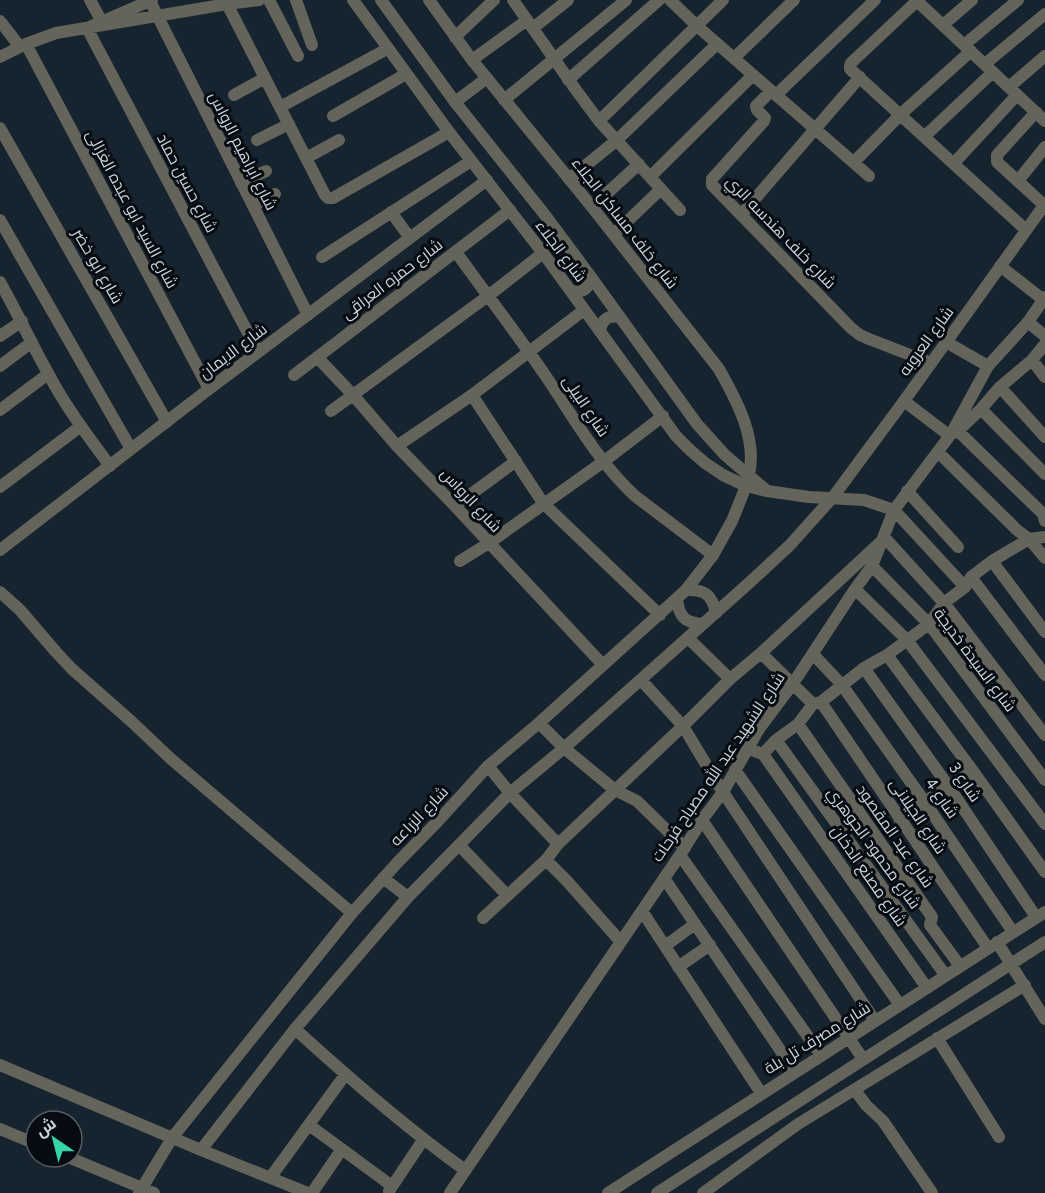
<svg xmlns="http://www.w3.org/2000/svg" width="1045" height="1193" font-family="Figtree,Cairo,sans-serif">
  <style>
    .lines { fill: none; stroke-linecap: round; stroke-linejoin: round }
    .minor { stroke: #64645b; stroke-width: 12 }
    .tertiary { stroke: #64645b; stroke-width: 12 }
    .labels { text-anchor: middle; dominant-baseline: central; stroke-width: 6; stroke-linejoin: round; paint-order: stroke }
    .street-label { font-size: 16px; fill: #ccd5dd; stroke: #070c12 }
  </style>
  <rect width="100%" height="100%" fill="#162430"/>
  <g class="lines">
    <path class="minor" d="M90,0l12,22
      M152,0l-65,28 171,324
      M225,0l100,195 3,3h5l116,-66
      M269,0l29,56
      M296,0l16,45
      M513,0l63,90 23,31 81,89
      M670,0l27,26 172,150
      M916,0l129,121
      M150,1l158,314
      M917,1l-66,62 -1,3v3l176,161
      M0,21l20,26
      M943,25l29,-25
      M533,28l35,-28
      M455,37l39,-37
      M26,44l183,345
      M964,45l54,-45
      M0,57l26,-13 30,-11 171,-29 32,-4
      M734,58l60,-58
      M472,60l55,-40
      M985,64l60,-50
      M568,80l91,-80
      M1009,87l36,-31
      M771,91l-15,15 1,4 8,8 -1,3 -52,58v6l139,143 9,7 9,4 62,24
      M234,95l31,-17
      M776,95l99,-95
      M504,100l122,-100
      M455,102l32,-24
      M280,107l107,-58
      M1036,112l-39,43v7l48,44
      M333,116l73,-42
      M599,121l124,-121
      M0,128l167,294
      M925,136l68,-64
      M257,140l32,-16
      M306,158l33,-18
      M854,162l47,-48 70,-63
      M954,163l63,-68
      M650,177l103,-102
      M569,179l48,-39 100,-96
      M1018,181l27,-34
      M241,183l25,-12
      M253,206l22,-12
      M592,207l47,-43
      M391,212l19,26
      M741,215l119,-138
      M0,220l131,229
      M614,234l47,-45
      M456,252c30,42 62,83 91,126 27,40 52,85 88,118l78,59
      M322,257l149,-96
      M1000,266l45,35
      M0,282c17,30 31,61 48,91 17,33 40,63 62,93
      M1028,322l17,14
      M0,336l22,-15
      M946,342l42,24
      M317,357l36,38 44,51 58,60 148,159
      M1032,360l13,17
      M0,366l32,-24
      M294,375l216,-165
      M1000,387l45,50
      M472,395l71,108 117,112
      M904,401l42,32 5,1
      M981,409l64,65
      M0,410l48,-36
      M331,411l157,-115 55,-43
      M958,431l85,83 2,7
      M397,446l75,-51 112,-85
      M938,452l79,78 12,9 16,19
      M0,487l81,-61
      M907,491l51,56
      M455,506l61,-45
      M894,510l71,77
      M0,550l209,-161 278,-209
      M460,561l29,-18 114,-81 60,-46
      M992,561l53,71
      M872,566l57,58 116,156
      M971,577l74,98
      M855,589l52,51 138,184
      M686,590c19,-1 26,5 30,23
      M0,592l20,18 36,42 16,17 60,53 39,37 181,154
      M677,599c2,18 8,24 26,25
      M688,638l42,41
      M761,653l52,51
      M813,654l29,31 82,116 89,131
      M887,655l86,116 72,101
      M864,668l85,119 87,130
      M641,680l42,46 36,60 156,235
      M821,702l167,246
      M539,723l25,25 51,42 22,11 48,47
      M798,724l134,193 -2,8 30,41
      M776,740l170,236
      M749,749l14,5 13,-14 22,-16 15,-20 8,-2 43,-34 23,-13 42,-31 15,-21 21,-16 6,-10 21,-16 37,-22 16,-2
      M763,754l164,234
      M488,766l22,27 48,51
      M735,770l165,235
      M899,818l74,-47
      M702,820l161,239
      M459,845l48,50
      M680,855l141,200
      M546,860l21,21 53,60
      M383,878l25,19
      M664,878l131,194
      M642,911l119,182
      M483,918l63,-58 12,-16 125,-118 47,-47 31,-26 124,-115 59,65 101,132
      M997,942l48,77
      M665,946l30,-22
      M678,967l32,-22
      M295,1029c55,50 110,98 170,141
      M937,1038l62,99
      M0,1065l201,85 107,43
      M855,1090l11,15 17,16 49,72
      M309,1125l83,61
      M0,1129l36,15
      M201,1150l94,-121 113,-132 102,-104 54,-45 185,-165 41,-38 43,-48
      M68,1157l86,36
      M270,1178l75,-103
      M389,1191l34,-51
      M139,1193l33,-55 180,-225 45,-50 41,-42 50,-55 51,-43 147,-133 27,-35 19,-34 14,-35
      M312,1193l30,-44
      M450,1193l230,-338 22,-35 21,-28 36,-63 33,-44 63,-96 17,-23 22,-56 57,-76 7,-3 23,-22 19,-22 32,-27 13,-16
      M608,1193l437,-281
      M657,1193l388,-251
      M703,1193l95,-69 227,-139"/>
    <path class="tertiary" d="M353,0l96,132 94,121 133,183 14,14 15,13 18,12 23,11 21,5 42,6 55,3 30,10
      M381,0l74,102 90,113 46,62 106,147 28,31 41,35
      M429,0l43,60 120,147 127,162c18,32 40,72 29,110
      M571,291c12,2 18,-2 20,-14
      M600,331c2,-12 8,-16 20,-14
      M951,434l37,-68 40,-44 17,-25
      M833,497l71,-96 141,-197"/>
  </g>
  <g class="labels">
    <g class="street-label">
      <text transform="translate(243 151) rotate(63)">شارع ابراهيم الرواس</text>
      <text transform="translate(187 183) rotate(62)">شارع حسين حماد</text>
      <text transform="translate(132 209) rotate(62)">شارع السيد ابو عبده الغزالى</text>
      <text transform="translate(625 223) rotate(52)">شارع خلف مساكن الجلاء</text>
      <text transform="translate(781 232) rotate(46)">شارع خلف هندسه الري</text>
      <text transform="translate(561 251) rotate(53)">شارع الجلاء</text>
      <text transform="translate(98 266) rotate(60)">شارع ابو خضر</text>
      <text transform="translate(392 279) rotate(-37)">شارع حمزه العراقى</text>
      <text transform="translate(926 341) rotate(-54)">شارع العروبه</text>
      <text transform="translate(233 351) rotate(-37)">شارع الايمان</text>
      <text transform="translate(586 406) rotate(56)">شارع البيلى</text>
      <text transform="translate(471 500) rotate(47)">شارع الرواس</text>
      <text transform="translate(975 660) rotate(53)">شارع السيدة خديجة</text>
      <text transform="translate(718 767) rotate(-56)">شارع الشهيد عبد الله مصباح فرحات</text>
      <text transform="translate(965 782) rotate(56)">شارع 3</text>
      <text transform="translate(942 798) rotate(55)">شارع 4</text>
      <text transform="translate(419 816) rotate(-46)">شارع الزراعه</text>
      <text transform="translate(918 816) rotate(56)">شارع الجيلانى</text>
      <text transform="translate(895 836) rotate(55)">شارع عبد المقصود</text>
      <text transform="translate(874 848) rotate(54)">شارع محمود الجوهري</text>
      <text transform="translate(869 876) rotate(55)">شارع مصنع الدخان</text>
      <text transform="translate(817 1038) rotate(-32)">شارع مصرف تل بلة</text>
    </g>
  </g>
  <g transform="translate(54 1139) rotate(325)"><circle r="28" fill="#070c12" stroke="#565c63" stroke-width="1.5"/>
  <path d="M0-4.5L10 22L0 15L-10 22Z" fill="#37d4a6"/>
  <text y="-9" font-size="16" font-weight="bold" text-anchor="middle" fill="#ccd5dd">ش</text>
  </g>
</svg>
